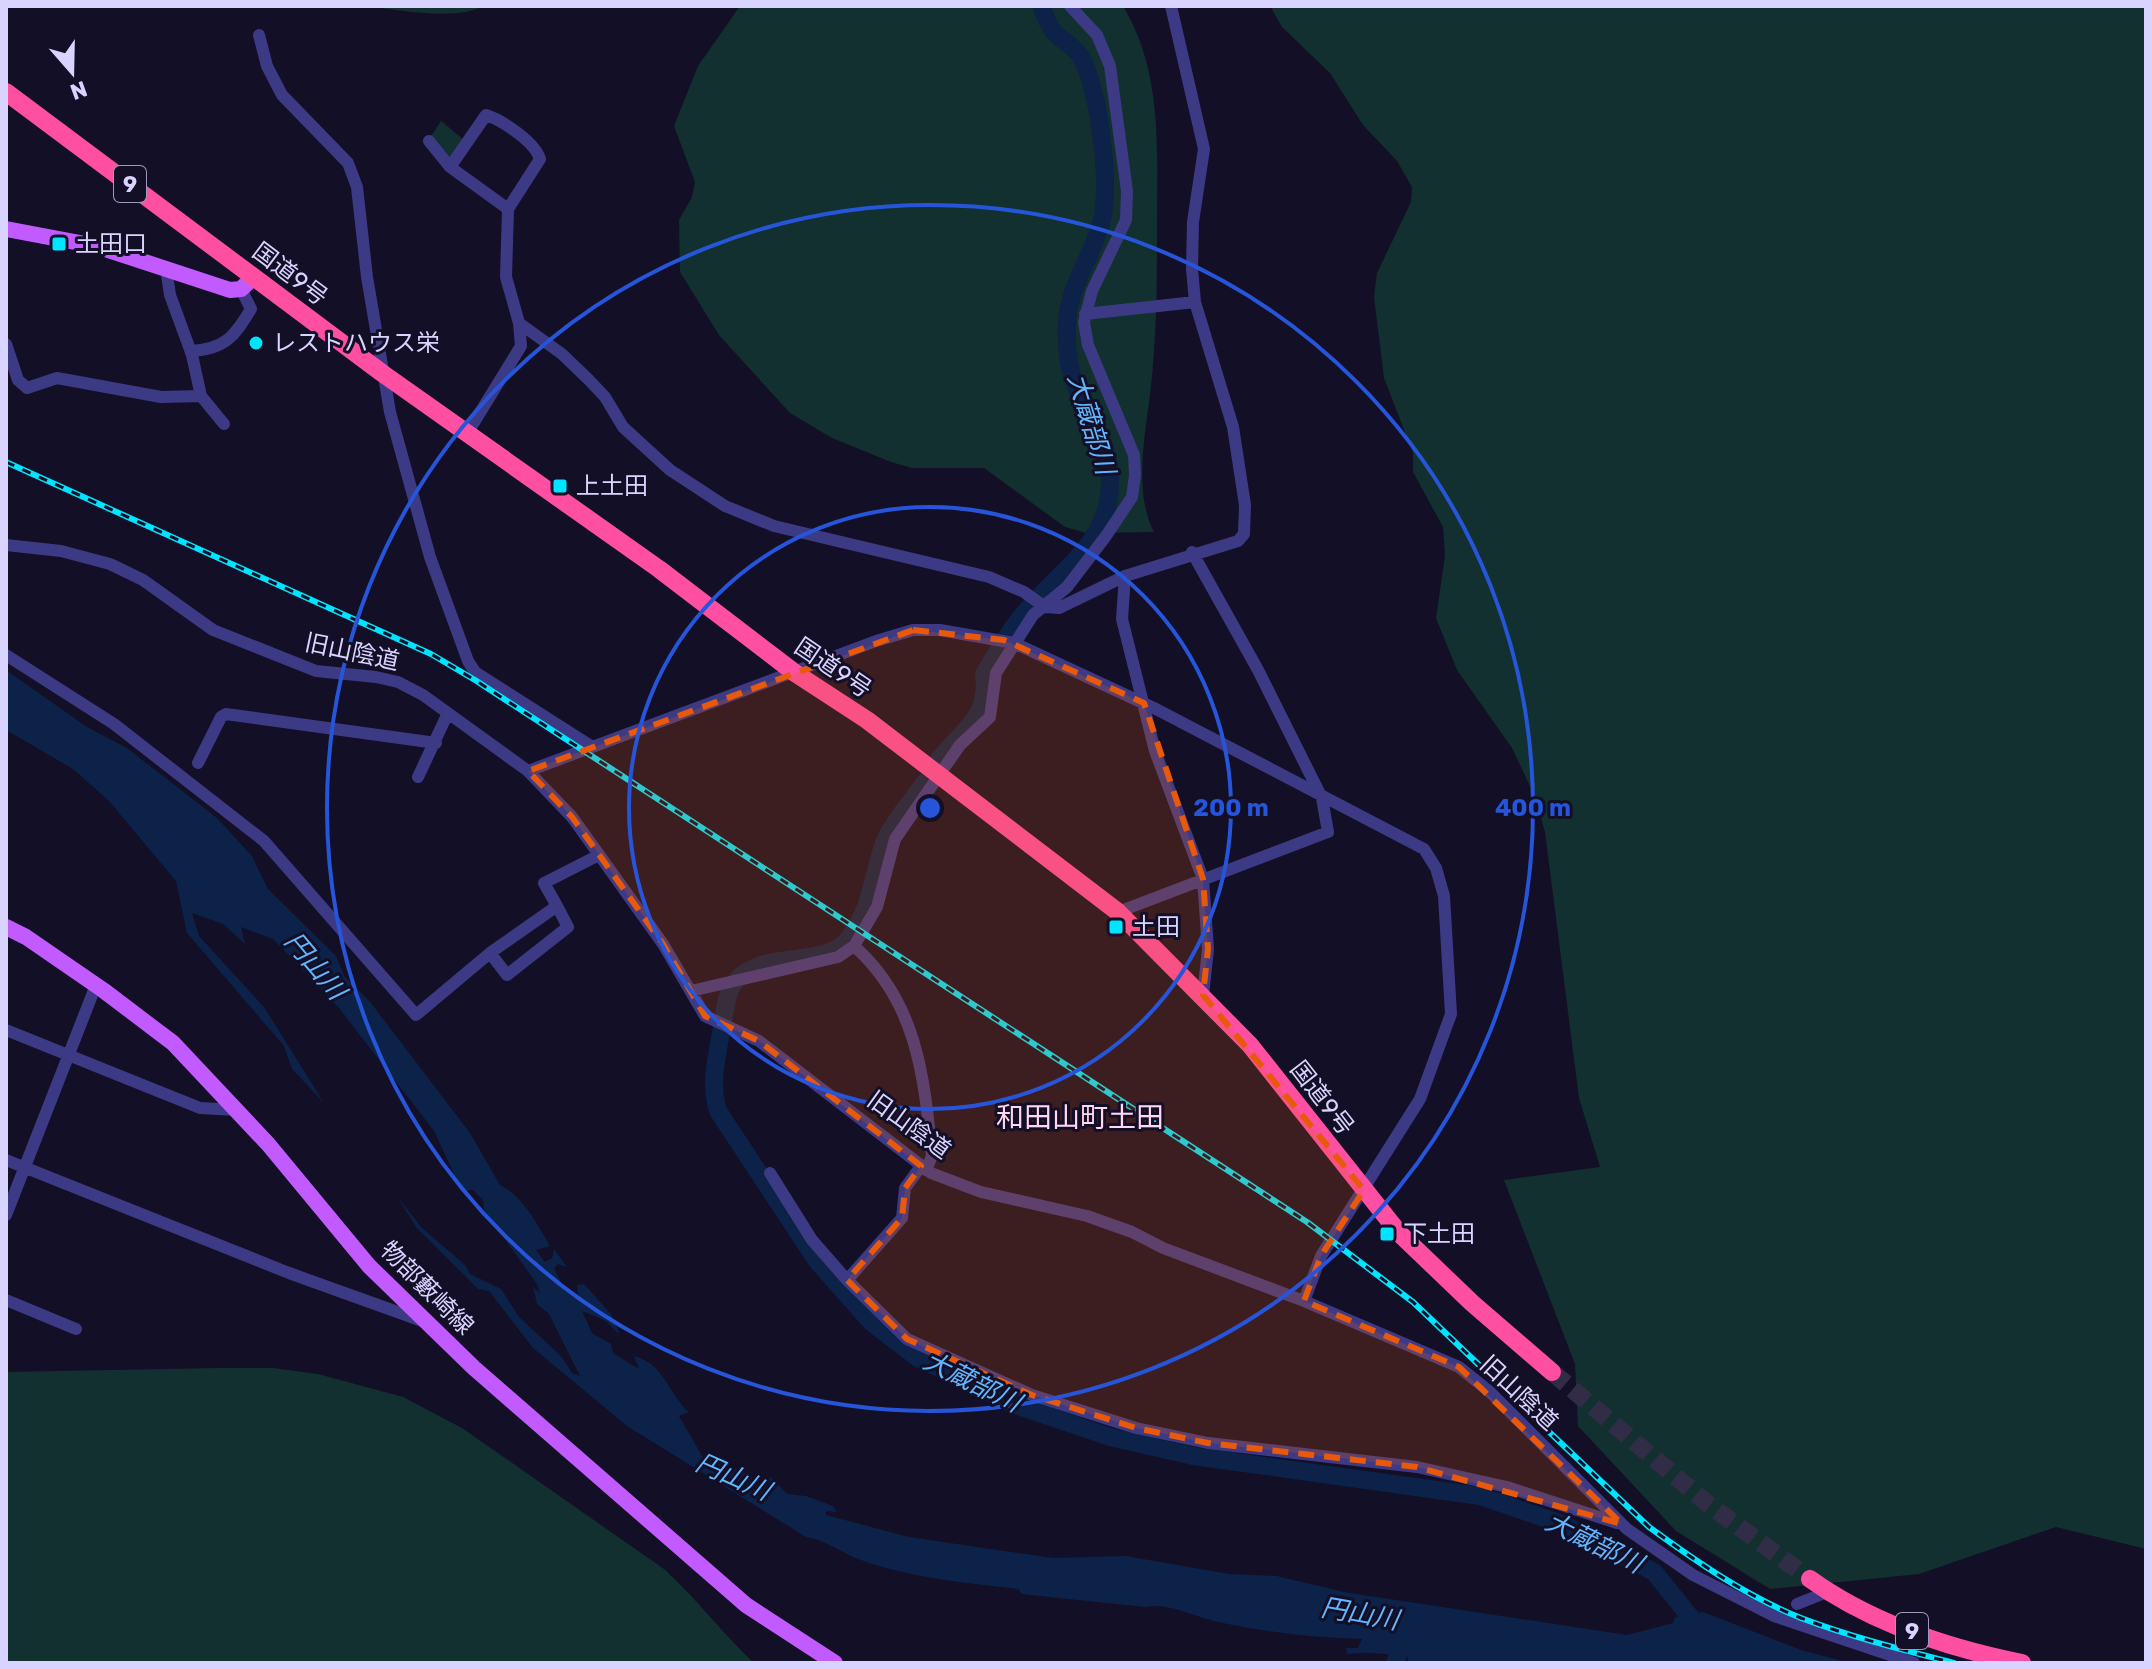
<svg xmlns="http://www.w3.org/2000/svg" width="2152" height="1669" font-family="Rubik,'Noto Sans JP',sans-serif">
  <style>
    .green { fill: #12302f }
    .water { fill: #0c2248 }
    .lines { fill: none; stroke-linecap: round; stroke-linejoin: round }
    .river { stroke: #0c2248; stroke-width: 18 }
    .highway-tunnel { stroke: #312d47; stroke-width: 18; stroke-dasharray: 18 9; stroke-linecap: butt }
    .minor { stroke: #3d3a85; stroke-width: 12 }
    .major { stroke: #c25bff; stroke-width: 16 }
    .highway { stroke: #ff4fa3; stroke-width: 18 }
    .rail-casing { stroke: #00e5ff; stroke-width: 6 }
    .rail { stroke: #130f26; stroke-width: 3; stroke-dasharray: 9; stroke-linecap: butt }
    .marked { fill: #e8590c; fill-opacity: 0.2; stroke: #e8590c; stroke-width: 6; stroke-dasharray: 16 10; stroke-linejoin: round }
    .ring { fill: none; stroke: #2655da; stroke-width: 4 }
    .poi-dot { fill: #00e5ff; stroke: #130f26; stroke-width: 3 }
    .labels { text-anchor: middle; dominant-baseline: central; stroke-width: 6; stroke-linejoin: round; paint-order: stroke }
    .shield { fill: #130f26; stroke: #9e99be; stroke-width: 2 }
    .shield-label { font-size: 22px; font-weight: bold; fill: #d9d4ff }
    .poi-label { font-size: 24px; fill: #d9d4ff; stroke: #130f26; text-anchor: start }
    .street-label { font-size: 24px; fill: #d9d4ff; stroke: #130f26 }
    .water-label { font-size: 26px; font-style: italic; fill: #62b6ff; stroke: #130f26 }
    .quarter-label { font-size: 28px; fill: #ffd6f0; stroke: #130f26 }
    .centre { fill: #2655da; stroke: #130f26; stroke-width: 4 }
    .ring-label { font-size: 24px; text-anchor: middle; font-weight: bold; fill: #2655da; stroke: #130f26; stroke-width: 6; stroke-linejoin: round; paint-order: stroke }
  </style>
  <rect width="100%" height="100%" fill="#130f26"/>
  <path class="green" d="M366,6h118c-28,15 -86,4 -118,0z
    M740,6h383c40,66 34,145 34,219 0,51 0,101 -5,151 -4,48 -21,112 2,156l-68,1 -21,-6 -81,-59h-72l-21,-6 -59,-24 -42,-25 -71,-78 -39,-63 -1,-52 13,-23 3,-15 -21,-56 24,-60z
    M1270,6h876v1543l-90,-22 -137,47 -149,15 -94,-58 -98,-105 -3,-62 -71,-184 96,-13 -21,-69 -34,-266 -10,-35 -23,-49 -55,-78 -21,-52 9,-62 -2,-29 -30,-55v-19l-29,-75 -10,-81 3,-24 34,-71 1,-15 -15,-26 -34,-36 -33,-52 -48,-46z
    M441,121l23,19 -14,21 -19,-25z
    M218,1368h55l45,6 85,23 59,31 202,141c32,29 58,64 90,94h-748v-291z"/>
  <path class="water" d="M6,670l81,57 40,21 90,70 35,38 16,33 68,67 9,21 26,26 99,130 30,52c23,11 38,40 50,61l-14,4 9,12 7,-4 2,-9 13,18 -9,-3 -4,4 11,23 7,1 7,7 -2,-14 7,-1 27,30 9,21 -14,-14 -24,-10 10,22 19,11 2,9 26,16 -5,-13c31,8 34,38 55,56l-10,4 23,40c25,3 40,18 63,27v-5h7l15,16 19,2 27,10 4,6 -11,-1v4l83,22 144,21 73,-2 103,18 48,2 67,16 283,43 46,-12 2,-6 28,-5 98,38 49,13h-441l-2,-8c-20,0 -40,-4 -60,-1l-1,-6h12l4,-9c-49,-1 -97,-7 -144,-17 -24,-5 -49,-20 -73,-15l-124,-13 -2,-5c-54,-6 -110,-11 -161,-30 -18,-7 -32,-19 -52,-22l-179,-111 -94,-78 -44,-57 -11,-2 -62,-62 -19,-31 24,31 44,38 5,9 31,15 18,28 42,39 11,17 8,3 -31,-62 -12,-10 -4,-17 7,6 -3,-9 -53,-74 -1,-10 -10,-10 -11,1 -28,-60 -95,-123 -66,-69 -32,-12 4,17 -22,-20 -31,-11 7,23 65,71 60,96 -32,-34 -8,-23 -97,-113 -11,-52 -67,-80 -36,-32 -67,-39z"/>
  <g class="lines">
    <path class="river" d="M937,762c24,-32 53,-43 47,-88 14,-22 26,-46 44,-65 24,-29 63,-56 76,-93 24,-67 -30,-104 -36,-161 -7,-66 16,-76 33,-132 11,-33 -2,-135 -20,-166 -6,-10 -18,-16 -26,-24 -7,-7 -10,-18 -14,-27
      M925,782c-14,20 -36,44 -43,67 -10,33 -12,62 -34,90 -25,32 -89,7 -116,47 -7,12 -8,33 -11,47 -5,27 -11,52 -3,78l99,150 54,61 47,36 94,46 98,33 83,19 287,40 85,29 89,47 50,62
      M1395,1663l10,-28"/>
    <path class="highway-tunnel" d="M1552,1372l156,132 102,75"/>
    <path class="minor" d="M259,35l8,31 15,29 66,68 9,24 10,90 23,135 40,145 38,104 7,11 116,74
      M429,141l21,26 58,42
      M450,167l36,-52c16,5 49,27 54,44l-32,50 -2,68 13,46 2,23 -53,86
      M166,268l4,27 22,60 9,41 23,28
      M1085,314l110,-12
      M519,323l43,31 27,26 16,17 18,30 47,43 55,36 49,20 215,51 35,15 21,15 14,1 66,-32 113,-35 6,-7 1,-29 -12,-78 -38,-125 -3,-33 1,-47 11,-73 -33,-143
      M6,344l12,36 9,8 30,-10 104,19 40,-1
      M191,351c34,-2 43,-14 60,-42l-10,-20
      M6,545l55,6 49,13 33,16 70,50 103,41 60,6 22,5 25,13 105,76 44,46 91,127 42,72 54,25 172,132 50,19 106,24 45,16 31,16 141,53 155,66 31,25 137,137 66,46 81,41 140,47
      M1125,576l-3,43 33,132 48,128 5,70 -5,46
      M6,655l108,69 150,117 152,174 74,-62 67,-47 -13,-23 55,-28
      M198,763l23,-46 5,-3 210,29
      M528,771l348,-130 37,-11h27l74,13 142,66 268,140 12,19 8,28 7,118 -31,85 -99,157 -17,45
      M418,777l30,-64
      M1118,912l210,-80 -6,-34 -64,-128 -66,-118
      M854,946c63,56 70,130 78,210l-6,14
      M490,953l17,22 61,-48 -11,-21
      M691,991l147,-34 16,-11 23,-39 18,-68 65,-94 30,-28 6,-44 37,-58 34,-28 39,-51 26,-39 3,-22 -1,-20 -46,-110 -4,-23 8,-31 34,-71 1,-29 -17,-125 -13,-31 -27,-29
      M6,1030l194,78 37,2
      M6,1160l283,113 139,50
      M921,1166l-16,22 -3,30 -55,62 60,59 125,56 104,33 72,15 209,24 90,20 110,36
      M770,1173l42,67 35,40
      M6,1215l90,-230
      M6,1300l70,29
      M1797,1604l30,-12"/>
    <path class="major" d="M6,229l90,17 134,44 11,-1 13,-12
      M6,927l20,10 77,53 70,53 95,101 101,122 105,102 272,237 89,58"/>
    <path class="highway" d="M6,92l376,281 277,196 136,104 72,47 251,192 132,133 149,188 73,70 80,69
      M1810,1579c61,44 138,69 212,84"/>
    <g class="rail-casing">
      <path id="rail" d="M6,462l425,192 44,26 832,542 106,80 236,225c48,35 97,69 152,91 50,19 102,32 153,45"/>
    </g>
    <use href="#rail" class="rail"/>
  </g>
  <path class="marked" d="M913,630l91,10 140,63 59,176 5,70 -5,46 161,195 -43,66 -17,45 155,66 163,157 -205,-57 -209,-24 -72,-15 -104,-33 -125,-56 -60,-59 55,-62 3,-30 16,-22 -162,-125 -54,-25 -42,-72 -91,-127 -44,-46z"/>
  <g class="ring">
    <circle cx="930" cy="808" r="301"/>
    <circle cx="930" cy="808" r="603"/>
  </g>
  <g class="poi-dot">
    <rect x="51" y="236" width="16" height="16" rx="4"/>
    <circle cx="256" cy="343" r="8"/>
    <rect x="552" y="478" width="16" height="16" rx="4"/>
    <rect x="1108" y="919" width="16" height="16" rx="4"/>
    <rect x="1379" y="1226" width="16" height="16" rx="4"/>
  </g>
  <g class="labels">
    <g class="shield">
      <rect x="114" y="166" width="32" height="36" rx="6"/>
      <rect x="1896" y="1613" width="32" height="36" rx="6"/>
    </g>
    <g class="shield-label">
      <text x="130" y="184">9</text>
      <text x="1912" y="1631">9</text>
    </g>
    <g class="poi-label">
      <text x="75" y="244">土田口</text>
      <text x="272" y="343">レストハウス栄</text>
      <text x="576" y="486">上土田</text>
      <text x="1132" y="927">土田</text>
      <text x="1403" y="1234">下土田</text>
    </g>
    <g class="street-label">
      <text transform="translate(290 274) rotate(37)">国道9号</text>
      <text transform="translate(352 652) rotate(12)">旧山陰道</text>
      <text transform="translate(833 668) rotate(34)">国道9号</text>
      <text transform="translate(1322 1098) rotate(52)">国道9号</text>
      <text transform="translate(909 1125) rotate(36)">旧山陰道</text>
      <text transform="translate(427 1288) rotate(45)">物部藪崎線</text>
      <text transform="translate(1519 1393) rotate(43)">旧山陰道</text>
    </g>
    <g class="water-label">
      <text transform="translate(1091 424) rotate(73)">大蔵部川</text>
      <text transform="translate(315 966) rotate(50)">円山川</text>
      <text transform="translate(972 1382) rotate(26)">大蔵部川</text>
      <text transform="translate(733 1477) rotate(24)">円山川</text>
      <text transform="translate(1594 1543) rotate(26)">大蔵部川</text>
      <text transform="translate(1360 1614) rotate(10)">円山川</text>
    </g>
    <g class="quarter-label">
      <text x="1080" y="1117">和田山町土田</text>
    </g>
  </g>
  <circle cx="930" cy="808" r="12" class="centre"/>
  <g class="ring-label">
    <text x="1231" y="816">200 m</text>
    <text x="1533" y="816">400 m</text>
  </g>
  <rect width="2152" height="1669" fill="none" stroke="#d9d4ff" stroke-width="16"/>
  <g transform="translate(72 72) rotate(160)" stroke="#130f26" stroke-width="6" paint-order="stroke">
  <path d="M0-6L14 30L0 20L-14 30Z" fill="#d9d4ff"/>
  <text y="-12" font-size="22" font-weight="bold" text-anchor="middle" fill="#d9d4ff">N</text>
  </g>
</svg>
